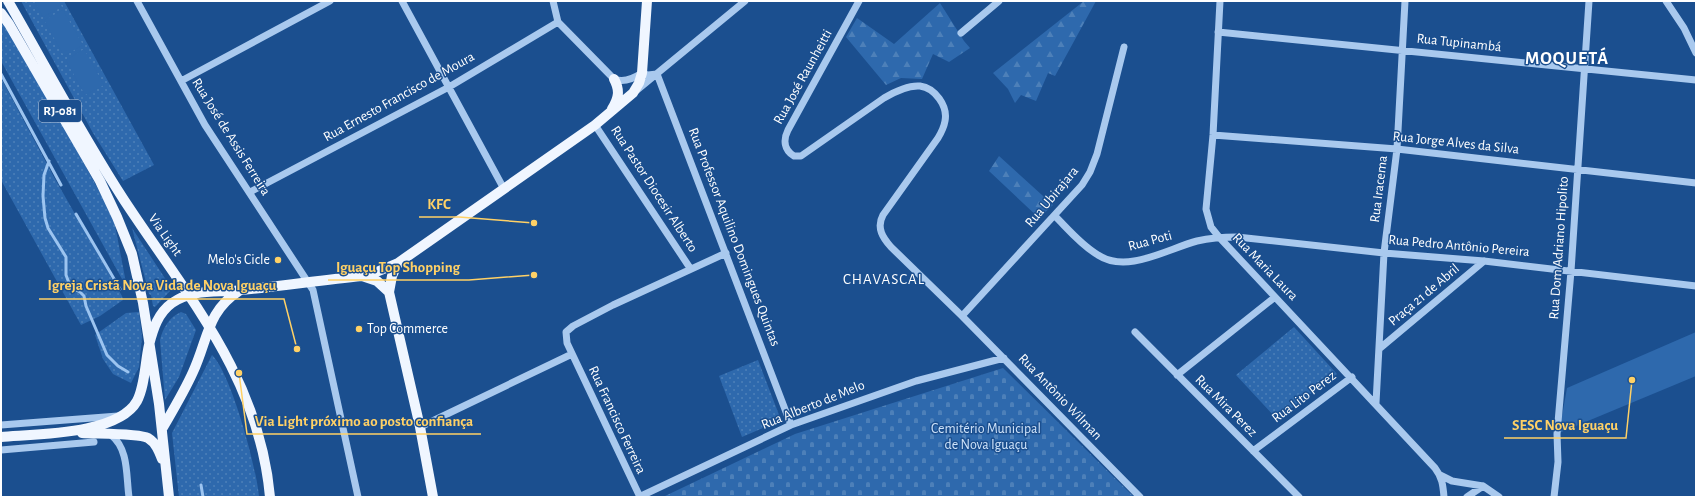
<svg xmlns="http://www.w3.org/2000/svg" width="1697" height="498" font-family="'Alegreya Sans',sans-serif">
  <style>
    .grass { fill: url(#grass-dots) }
    .forest { fill: url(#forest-firs) }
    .cemetery { fill: url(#cemetery-stones) }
    .garden { fill: #2e69ad }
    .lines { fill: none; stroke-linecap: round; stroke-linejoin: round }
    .stream { stroke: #9cc4f0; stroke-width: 3 }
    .minor { stroke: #a9c9ee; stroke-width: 7 }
    .major { stroke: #f0f6ff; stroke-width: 10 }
    .poi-dot { fill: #ffd166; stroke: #1b4f8f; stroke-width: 1.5 }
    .labels { text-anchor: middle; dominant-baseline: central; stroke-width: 3; stroke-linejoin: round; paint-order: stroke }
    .shield { fill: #1b4f8f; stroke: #bbcadd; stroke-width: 1 }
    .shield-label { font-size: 13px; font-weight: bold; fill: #fff }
    .street-label { font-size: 14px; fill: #fff; stroke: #1b4f8f }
    .poi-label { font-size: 14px; fill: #fff; stroke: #1b4f8f; text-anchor: end }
    .park-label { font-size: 14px; fill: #cfe3fa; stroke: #1b4f8f }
    .neighbourhood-label { font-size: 15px; letter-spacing: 1px; fill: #fff; stroke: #1b4f8f }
    .district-label { font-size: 18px; font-weight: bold; letter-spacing: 1px; fill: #fff; stroke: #1b4f8f }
    .leader { fill: none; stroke: #ffd166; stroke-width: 1.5 }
    .callout-dot { fill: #ffd166; stroke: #1b4f8f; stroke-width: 1.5 }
    .callout-label { font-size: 15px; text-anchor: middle; font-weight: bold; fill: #ffd166; stroke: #1b4f8f; stroke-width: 3; stroke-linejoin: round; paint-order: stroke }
  </style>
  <defs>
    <pattern id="grass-dots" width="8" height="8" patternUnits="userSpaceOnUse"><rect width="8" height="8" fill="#2e69ad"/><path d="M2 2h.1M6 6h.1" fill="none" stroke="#4d80b9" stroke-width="1.8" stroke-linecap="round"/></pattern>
    <pattern id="forest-firs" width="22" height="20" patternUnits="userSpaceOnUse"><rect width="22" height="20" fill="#2e69ad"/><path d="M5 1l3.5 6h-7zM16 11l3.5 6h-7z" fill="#4d80b9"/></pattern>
    <pattern id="cemetery-stones" width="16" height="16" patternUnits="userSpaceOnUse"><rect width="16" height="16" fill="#2e69ad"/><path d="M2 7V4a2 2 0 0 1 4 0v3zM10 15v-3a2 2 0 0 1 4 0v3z" fill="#4d80b9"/></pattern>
  </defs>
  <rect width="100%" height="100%" fill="#1b4f8f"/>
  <path class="grass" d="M21,1h43l90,164 -31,16 -30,-48z
    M1,17l17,27 79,143 17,33 13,68 -126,-227z
    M1,78l54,101 67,117 1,4 -23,16 -19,9 -80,-145z
    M132,228l40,61 -17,18 -2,-1 -2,-11 -2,-1z
    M139,312l3,25 -3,30 -8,16 -18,-9 -10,-15 -8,-24 31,-22z
    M181,312l5,2 10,16 -17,47 -14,23 -5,-60c3,-12 9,-23 21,-28z
    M1294,327l43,47 -60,45 -41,-44z
    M212,355c19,18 45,114 47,142h-80l-7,-64z
    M758,360l23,60 -39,17 -23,-61z"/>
  <path class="forest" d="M1084,1h12l-41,75 -7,-3 -12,28 -15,-6 -6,8 -7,-14 -15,-16z
    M940,3l24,38 6,7 -21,14 -16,-8 -11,25 -21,-1 -15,7 -40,-48 11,-19 37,26z
    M999,156l54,49 -14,13 -50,-47z"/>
  <path class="cemetery" d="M1003,368l131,129h-471l132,-63z"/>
  <path class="garden" d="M34,1h24l4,6 -19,10z
    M63,10l20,35 -19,11 -20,-36z
    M84,49l20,36 -19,10 -19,-35z
    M1696,332v44l-137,57 8,-45z"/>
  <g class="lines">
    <path class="stream" d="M1,74l60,111
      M49,161l-5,14 -1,21 2,22 3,10 18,29v18l3,8 5,6 6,3 4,4 2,10 21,49 11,11 10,6
      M76,214l44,75
      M201,485l2,12"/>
    <path class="minor" d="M137,1l68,124 108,165 45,207
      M402,1l102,188
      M553,1l5,21
      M859,1l-71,129c-5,10 -4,20 6,26h7l83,-58c10,-6 24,-13 36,-12 15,2 28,20 25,35 -1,6 -4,12 -7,17l-55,77c-7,13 0,23 8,32l71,69 178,181
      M1220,1l-7,134 -7,74 5,18 8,10 216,231c7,9 8,17 9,29
      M1666,1l18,27 12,25
      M558,22l56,57c10,4 19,0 28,-6l6,2 9,-1
      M1218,32l478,48
      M961,33l38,-32
      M657,74l134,351
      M181,81l149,-80
      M637,90l108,-89
      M595,125l95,143
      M1213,135l184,14 299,34
      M250,192l199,-105 109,-65
      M1055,216c13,13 26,29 43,39 29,19 69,-6 99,-14 13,-3 26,-4 40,-4l147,16 100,8 212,25
      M962,316l120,-131 8,-13 7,-18 27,-107
      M1135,332l164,165
      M1379,349l105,-88
      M1177,375l98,-78
      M1376,403l8,-150 13,-104 8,-148
      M1,425l117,-9
      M420,427l152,-73
      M111,435c18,14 15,41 18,62
      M1,450l93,-8
      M1253,451l99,-74
      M1440,475l12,6 31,5 16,11
      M639,497l152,-72 125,-44 88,-23
      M640,497l-73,-154 -1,-11 7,-6 40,-21 113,-52
      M1467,497l16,-11
      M1554,497l4,-35 -1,-28 14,-163 18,-270"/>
    <path class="major" d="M8,1c38,66 74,134 116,199 63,96 135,176 146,297
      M1,13l8,11 91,157 17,36 15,37 11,49 16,101 10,93
      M612,109c7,-11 8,-19 2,-30
      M398,263l-6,13 -3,16 31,135 13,70
      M362,276l15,5 12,11
      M162,429c11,-19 22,-37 31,-57 15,-32 14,-61 46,-81
      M82,433c13,1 56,0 66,5 8,5 11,13 14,21
      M1,437c35,-3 117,-2 136,-36 8,-15 8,-39 12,-56 4,-16 9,-32 23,-42 21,-15 46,-10 70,-13 40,-4 80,-10 120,-14l12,-3 24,-10 197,-138 38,-32 6,-10 3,-10 5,-72"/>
  </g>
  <g class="poi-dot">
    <circle cx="278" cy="260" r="4"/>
    <circle cx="359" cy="329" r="4"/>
  </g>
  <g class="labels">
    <rect class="shield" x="39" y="100" width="42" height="22" rx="3"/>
    <g class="shield-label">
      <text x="60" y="111">RJ-081</text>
    </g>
    <g class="street-label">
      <text transform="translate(1459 43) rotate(6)">Rua Tupinambá</text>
      <text transform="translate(803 77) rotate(-61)">Rua José Raunheitti</text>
      <text transform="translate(399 97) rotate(-29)">Rua Ernesto Francisco de Moura</text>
      <text transform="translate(231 137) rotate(58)">Rua José de Assis Ferreira</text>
      <text transform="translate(1456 143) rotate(6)">Rua Jorge Alves da Silva</text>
      <text transform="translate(654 189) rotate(57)">Rua Pastor Diocesir Alberto</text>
      <text transform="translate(1379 189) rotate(-83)">Rua Iracema</text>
      <text transform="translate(1052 197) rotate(-50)">Rua Ubirajara</text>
      <text transform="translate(165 235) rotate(55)">Via Light</text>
      <text transform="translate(734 237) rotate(69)">Rua Professor Aquilino Domingues Quintas</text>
      <text transform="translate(1150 241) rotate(-15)">Rua Poti</text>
      <text transform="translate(1459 246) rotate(5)">Rua Pedro Antônio Pereira</text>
      <text transform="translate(1559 248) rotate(-86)">Rua Dom Adriano Hipolito</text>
      <text transform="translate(1265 267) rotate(46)">Rua Maria Laura</text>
      <text transform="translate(1424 295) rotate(-40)">Praça 21 de Abril</text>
      <text transform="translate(1060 397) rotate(46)">Rua Antônio Wilman</text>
      <text transform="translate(1304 397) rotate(-37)">Rua Lito Perez</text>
      <text transform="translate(813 405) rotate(-22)">Rua Alberto de Melo</text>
      <text transform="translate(1226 406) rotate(45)">Rua Mira Perez</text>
      <text transform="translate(617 420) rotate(65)">Rua Francisco Ferreira</text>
    </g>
    <g class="poi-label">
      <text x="270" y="260">Melo's Cicle</text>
      <text x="367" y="329" text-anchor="start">Top Commerce</text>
    </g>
    <g class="park-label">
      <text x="986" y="429">Cemitério Municipal<tspan x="986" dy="16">de Nova Iguaçu</tspan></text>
    </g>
    <g class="neighbourhood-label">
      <text x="884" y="279">CHAVASCAL</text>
    </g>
    <g class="district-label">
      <text x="1567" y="59">MOQUETÁ</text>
    </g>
  </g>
  <path class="leader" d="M534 223L459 217H419M534 275L469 280H328M297 349L284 299H39M239 373L247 434H481M1632 380L1626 438H1504"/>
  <g class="callout-dot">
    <circle cx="534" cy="223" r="4"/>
    <circle cx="534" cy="275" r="4"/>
    <circle cx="297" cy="349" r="4"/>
    <circle cx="239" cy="373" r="4"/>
    <circle cx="1632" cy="380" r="4"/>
  </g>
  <g class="callout-label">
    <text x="439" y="209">KFC</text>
    <text x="398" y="272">Iguaçu Top Shopping</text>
    <text x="162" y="290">Igreja Cristã Nova Vida de Nova Iguaçu</text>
    <text x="364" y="426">Via Light próximo ao posto confiança</text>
    <text x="1565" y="430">SESC Nova Iguaçu</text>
  </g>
  <rect width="1697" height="498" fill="none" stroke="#ffffff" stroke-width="4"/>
</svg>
